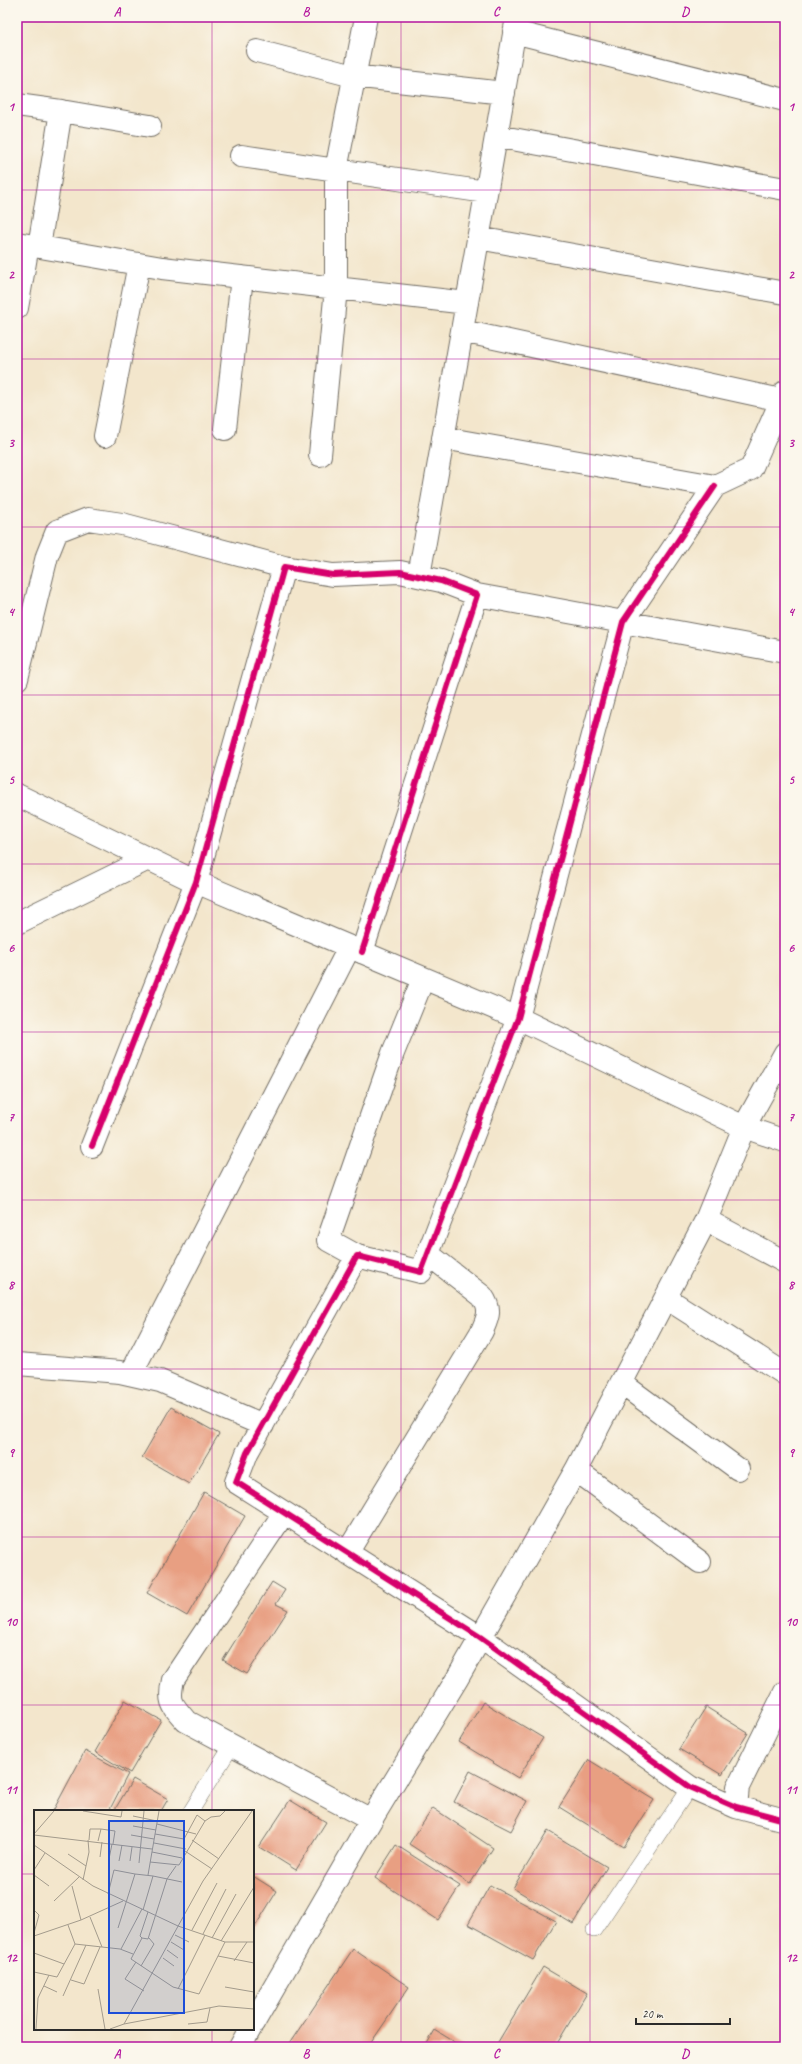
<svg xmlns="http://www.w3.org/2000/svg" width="802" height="2064" font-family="Caveat,sans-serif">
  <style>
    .building { fill: #e89f82 }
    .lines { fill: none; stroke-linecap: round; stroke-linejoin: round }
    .lane-casing { stroke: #716c63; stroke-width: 16 }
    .street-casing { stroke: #716c63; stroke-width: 24 }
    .secondary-casing { stroke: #716c63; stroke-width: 24 }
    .lane { stroke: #fff; stroke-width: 15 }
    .street { stroke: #fff; stroke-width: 22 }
    .secondary { stroke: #fff; stroke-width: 22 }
    .cycleway-casing { stroke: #fbf7ec; stroke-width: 8 }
    .cycleway { stroke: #d6006c; stroke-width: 6 }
    .grid { fill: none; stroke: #b5179e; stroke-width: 1; stroke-opacity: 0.55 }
    .inset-road { fill: none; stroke: #a39b8c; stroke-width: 1 }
    .view { fill: #1d4ed8; fill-opacity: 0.15; stroke: #1d4ed8; stroke-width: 2 }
    .inset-edge { fill: none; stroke: #2b2b2b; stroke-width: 2 }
    .neatline { fill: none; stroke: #b5179e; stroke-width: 1.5 }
    .grid-label { font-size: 13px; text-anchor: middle; font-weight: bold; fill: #b5179e }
  </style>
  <rect width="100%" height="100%" fill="#fbf7ec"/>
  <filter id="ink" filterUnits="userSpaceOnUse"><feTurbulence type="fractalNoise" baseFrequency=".025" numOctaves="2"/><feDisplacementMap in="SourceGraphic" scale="8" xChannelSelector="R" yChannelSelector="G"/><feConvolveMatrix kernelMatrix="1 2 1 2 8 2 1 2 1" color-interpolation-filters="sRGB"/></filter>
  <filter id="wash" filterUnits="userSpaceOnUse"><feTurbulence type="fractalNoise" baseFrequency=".012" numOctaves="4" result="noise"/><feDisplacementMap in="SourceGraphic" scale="16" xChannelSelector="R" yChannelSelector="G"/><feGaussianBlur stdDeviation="0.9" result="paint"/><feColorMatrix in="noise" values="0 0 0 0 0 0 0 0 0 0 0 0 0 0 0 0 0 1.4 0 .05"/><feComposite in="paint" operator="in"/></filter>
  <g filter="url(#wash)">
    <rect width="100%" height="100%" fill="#f3e6cc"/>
    <g id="blocks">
      <path class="building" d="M171,1407l48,27 -30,50 -47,-27z
        M204,1492l41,24 -58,100 -40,-23z
        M272,1582l13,8 -9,14 12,6 -41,64 -24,-14z
        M125,1700l36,20 -31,53 -35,-21z
        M483,1702l60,36 -25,40 -59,-36z
        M706,1707l42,26 -26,42 -43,-26z
        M85,1751l43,23 -19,37h-56z
        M589,1760l65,40 -30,47 -65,-40z
        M470,1771l57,30 -16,30 -57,-29z
        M133,1779l35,20 -7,12h-47z
        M290,1800l36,22 -30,48 -37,-23z
        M433,1808l60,40 -23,36 -61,-40z
        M548,1831l59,36 -34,57 -60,-36z
        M396,1845l64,41 -22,34 -63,-42z
        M253,1876l24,15 -24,39z
        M490,1885l66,36 -23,39 -65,-36z
        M353,1949l56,38 -41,60h-81z
        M543,1967l44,26 -32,54h-60z
        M435,2030l28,17h-38z"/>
    </g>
  </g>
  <g filter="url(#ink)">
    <use href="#blocks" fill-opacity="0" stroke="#716c63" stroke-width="1"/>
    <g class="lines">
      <g class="lane-casing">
        <path id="lane" d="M191,1811l40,-64
          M594,1930l96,-143"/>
      </g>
      <g class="street-casing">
        <path id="street" d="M514,32l271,68
          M257,51l96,25 151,17
          M17,105l44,6 -22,136
          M61,111l89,15
          M496,136l289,53
          M241,156l245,36
          M478,238l307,55
          M17,243l145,25 305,35
          M17,308l11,-63
          M462,331l319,69
          M225,429l17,-152
          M105,436l34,-172
          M443,438l272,48 36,-17 34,-77
          M320,455l16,-167v-118l30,-153
          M715,486l-92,136 -105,396 -97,254 -64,-16 -110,197 -11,29 244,155 210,150 46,20 49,13
          M419,576l98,-559
          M477,595l308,57
          M17,679l30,-123 10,-25 31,-12 34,5 162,43
          M17,923l131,-64
          M92,1146l104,-264 88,-315 49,8 67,-3 41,9 36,14 -115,357
          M706,1220l79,42
          M357,1256l-29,-16 65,-187 30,-74
          M666,1298l119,76
          M17,1364l103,8 40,9 103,44
          M131,1374l218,-426
          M621,1383l117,86
          M576,1470l124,92
          M284,1513l-111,167c-5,22 -1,25 13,41l185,99
          M347,1553l135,-222c6,-14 10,-21 0,-35l-54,-42
          M736,1807l2,-20 47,-95
          M253,2024l118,-204 86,-141 119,-209 130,-250 38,-93
          M240,2047l10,-18"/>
      </g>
      <g class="secondary-casing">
        <path id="secondary" d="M17,795l179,87 322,136 226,109 41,14
          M744,1127l41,-74"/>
      </g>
      <use href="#lane" class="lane"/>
      <use href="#street" class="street"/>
      <use href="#secondary" class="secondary"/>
      <g class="cycleway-casing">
        <path id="cycleway" d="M715,486l-92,136 -105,396 -97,254 -64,-16 -110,197 -11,29 244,155 210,150 46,20 49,13
          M92,1146l104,-264 88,-315 49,8 67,-3 41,9 36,14 -115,357"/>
      </g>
      <use href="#cycleway" class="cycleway"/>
    </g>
  </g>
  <path class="grid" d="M212,17v1794M401,17v2030M590,17v2030M17,190h768M17,359h768M17,527h768M17,695h768M17,864h768M17,1032h768M17,1200h768M17,1369h768M17,1537h768M17,1705h768M17,1874h18M253,1874h532M212,2029v18"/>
  <g transform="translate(34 1810)">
    <rect width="220" height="220" fill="#f3e6cc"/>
    <path class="inset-road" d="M49,1l38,6 1,-6M218,1l-49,70 -79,143 95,-18 35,3M99,6l24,5M171,11l6,-4 9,-1 5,-5M123,14l39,10M99,16l23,4M0,24l20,-23M0,25l118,14M97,25l23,4M55,30l1,-11h11M158,30l27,19M64,31l3,-12 14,2 -2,13M120,33l32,6M0,35l59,41 85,40 47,16h29M151,41l27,18M118,42l30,6M34,44l18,12M66,47l2,-15M75,49l3,-15M85,51l3,-16M96,51l2,-14M116,52l29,3 26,-44 -8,-6 -13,24 -29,-5M105,53l5,-52M142,56l-9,13 -19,60 -6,-1 -11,21 42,28 26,7 26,-52M0,60l11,-17M0,65l15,11M114,65l11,-64M119,66l29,6M49,70l6,-28 -1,-12M38,76l9,34M74,84l6,-24 21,4M20,91l25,-24M0,100l5,5 -5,18M56,107l12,30M34,115l7,19M84,118l17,-54 18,2 -10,34M158,120l25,-47M169,124l23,-45M141,125l14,7M0,126l47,-16 42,-19M108,128l-2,-2 8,-24M178,128l24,-44M187,131l33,-54M137,132l13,8M87,139l21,-40M133,140l11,8M0,143l30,11M184,146l36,7M129,148l11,8M200,151l13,-19M102,152l-11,17 19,12M107,156l13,-22 -5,-6M0,162l23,5 18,-33 45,5 13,5M37,170l13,4 16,-37M10,176l13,6M191,177l29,5M64,179l7,40M144,179l27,-54M29,186l23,-51M154,214l19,-2 3,-14M2,219l2,-31 11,-23M76,219l14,-5"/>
    <path class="view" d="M75,11h75v192h-75z"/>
    <rect width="220" height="220" class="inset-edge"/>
  </g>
  <rect width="802" height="2064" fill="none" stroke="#fbf7ec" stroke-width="44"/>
  <path d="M636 2018v6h94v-6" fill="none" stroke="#2b2b2b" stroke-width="2"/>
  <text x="642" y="2018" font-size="12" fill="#2b2b2b" stroke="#fbf7ec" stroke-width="3" paint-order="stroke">20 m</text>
  <rect x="22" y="22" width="758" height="2020" class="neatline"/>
  <g class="grid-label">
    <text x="117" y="16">A</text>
    <text x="306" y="16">B</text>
    <text x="496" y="16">C</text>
    <text x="685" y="16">D</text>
    <text x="11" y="111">1</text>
    <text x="791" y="111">1</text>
    <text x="11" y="279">2</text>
    <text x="791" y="279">2</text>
    <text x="11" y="447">3</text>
    <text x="791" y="447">3</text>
    <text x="11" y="616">4</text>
    <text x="791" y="616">4</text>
    <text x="11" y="784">5</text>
    <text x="791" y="784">5</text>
    <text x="11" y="952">6</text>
    <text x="791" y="952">6</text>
    <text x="11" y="1121">7</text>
    <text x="791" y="1121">7</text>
    <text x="11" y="1289">8</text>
    <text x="791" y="1289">8</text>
    <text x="11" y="1457">9</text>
    <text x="791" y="1457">9</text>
    <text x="11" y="1626">10</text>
    <text x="791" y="1626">10</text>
    <text x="11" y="1794">11</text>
    <text x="791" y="1794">11</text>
    <text x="11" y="1962">12</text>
    <text x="791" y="1962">12</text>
    <text x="117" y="2058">A</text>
    <text x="306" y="2058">B</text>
    <text x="496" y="2058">C</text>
    <text x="685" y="2058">D</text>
  </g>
</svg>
